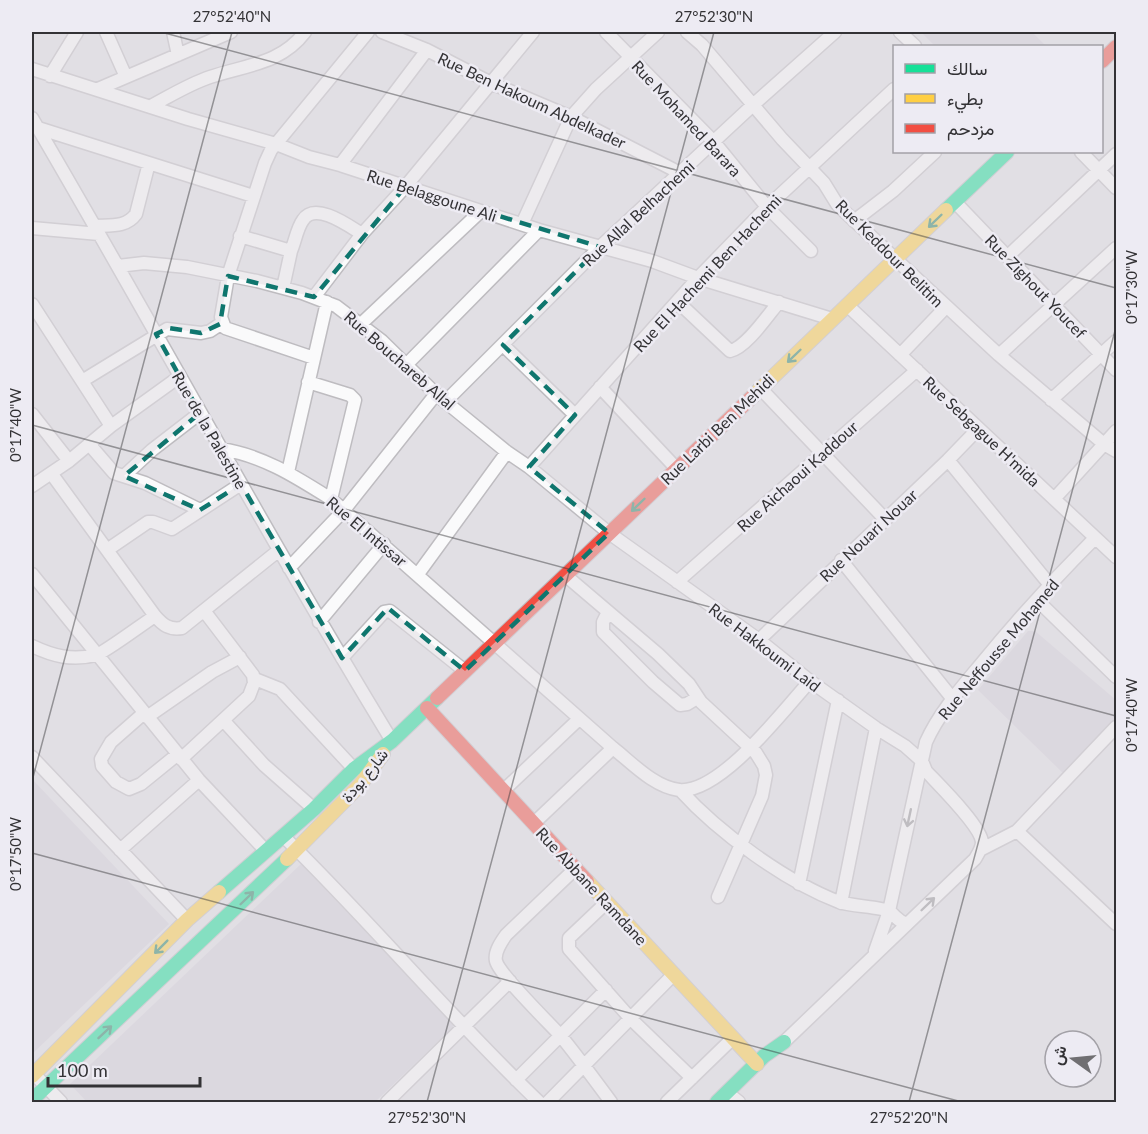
<svg xmlns="http://www.w3.org/2000/svg" width="1148" height="1134" font-family="Lato,Vazirmatn,sans-serif">
  <style>
    .built { fill: #d3d0da }
    .lines { fill: none; stroke-linecap: round; stroke-linejoin: round }
    .street-casing { stroke: #bebcc0; stroke-width: 15 }
    .fast-casing { stroke: #bebcc0; stroke-width: 16 }
    .slow-casing { stroke: #bebcc0; stroke-width: 16 }
    .jam-casing { stroke: #bebcc0; stroke-width: 16 }
    .street { stroke: #fafafb; stroke-width: 12 }
    .fast { stroke: #16e098; stroke-width: 14 }
    .slow { stroke: #ffcf43; stroke-width: 14 }
    .jam { stroke: #f24e42; stroke-width: 14 }
    .oneway { stroke: #268062 }
    .oneway2 { stroke: #969698 }
    .marked { fill: none; stroke: #0f766e; stroke-width: 4.5; stroke-dasharray: 12 8; stroke-linejoin: round }
    .ticks { fill: none; stroke: #333235; stroke-width: 1.5; stroke-opacity: 0.45 }
    .labels { text-anchor: middle; dominant-baseline: central; stroke-width: 5; stroke-linejoin: round; paint-order: stroke }
    .street-label { font-size: 16px; fill: #333235; stroke: #edebf3 }
    .neatline { fill: none; stroke: #333235; stroke-width: 2 }
    .ticks-label { font-size: 15px; text-anchor: middle; fill: #333235 }
  </style>
  <rect width="100%" height="100%" fill="#e1dfe4"/>
  <path class="built" d="M921,32h111l14,14h-111z
    M1028,631h7l81,69v23l-51,52 -87,-85z
    M32,779l137,145 -137,130z
    M301,864l154,161 -80,77h-288l-17,-18z"/>
  <g class="lines">
    <g class="street-casing">
      <path id="street" d="M106,32l20,45
        M173,32l5,23
        M382,32l45,18 64,33 80,34 109,56
        M606,32l108,110 53,65 44,44
        M687,32l15,13 80,94 42,44 13,21 9,9 153,142 105,89 12,7
        M900,32l15,14
        M32,69l156,50 88,25 33,13 31,8 199,65 113,31 46,17 134,41
        M50,76l27,-44
        M98,89l133,-57
        M151,106c19,-10 38,-22 59,-29 36,-12 71,-13 95,-45
        M32,118c121,206 235,418 360,623
        M38,128l215,68
        M1081,152l35,36
        M340,165l87,-115
        M955,202l161,168
        M854,221l39,-30 42,-39
        M522,224l49,-107 25,-28 62,-57
        M94,226c16,-1 32,2 42,-12l13,-51
        M32,228l67,6
        M240,236l51,15c4,-9 6,-23 12,-31 12,-19 46,6 59,14
        M1008,256l108,-102
        M118,266l26,-3 43,4 70,14 45,12 34,13 46,35 54,53 71,58 22,15 80,66 150,107 51,41 66,47 29,18 17,15 4,10c12,13 55,55 56,71 0,6 -4,12 -7,17l-191,183
        M283,288l8,-37
        M314,297l48,-63 43,-47 128,-155
        M678,302l52,49c16,-3 38,-36 49,-49
        M32,304l79,122
        M847,305l269,252
        M362,323l119,-112
        M503,345l72,70
        M900,355l45,-47
        M999,355l117,-107
        M314,358l-89,-30 -4,-11 7,-41 37,-113 6,-13 97,-118
        M407,364l132,-134
        M82,381l85,-52 34,4 9,-2 12,-8
        M308,382l42,13 5,5 -24,99
        M600,387l76,81
        M760,388l125,131
        M1051,400l65,-59
        M446,401l154,-154 154,-143 81,-72
        M32,414l37,47
        M89,444l25,29 31,10 55,27
        M221,449c41,6 75,28 110,50l282,249c19,15 41,39 66,42 41,4 105,-80 131,-109
        M948,460l102,125
        M529,467l169,-189 69,-71 127,-118
        M288,472l39,-170
        M51,473l104,143c8,9 14,14 27,12l96,-77
        M124,476l28,-26 48,-37
        M32,486l37,-25 42,-35 68,-49
        M1054,499l62,-68
        M107,550l41,-28h5l19,7 69,-45
        M841,560l111,138
        M289,568l55,-58 92,-116
        M32,574l167,206 67,71
        M418,574l89,-122
        M565,575l93,79 31,30 12,18 55,51 8,13 2,9 -4,21 -44,101
        M677,582l240,-212
        M1037,600l79,77
        M608,612l-5,10v10l50,50 27,23 7,-1 10,-6
        M319,622l65,-78
        M759,640l189,-180 30,-31
        M32,646c21,10 40,15 64,9 8,-2 48,-32 59,-39
        M342,658l42,-46 6,-1 75,60
        M255,679l25,10 74,80
        M144,713l-33,29 -10,17 1,7 14,16 13,7 12,-5 37,-30
        M147,717l65,-45 28,-15
        M223,720l41,45 50,44
        M32,757l155,163
        M181,759l68,-63 5,-13 -1,-8 -48,-63
        M504,790l75,-71
        M680,790c39,43 105,91 159,112 11,4 42,5 50,9 7,5 8,10 18,13
        M534,823l79,-75
        M1017,831l99,93
        M283,836c88,86 167,181 256,266
        M120,850l79,-70
        M980,850l37,-19 99,-104
        M576,868l-70,67c-5,7 -12,17 -10,26 3,13 52,61 64,74 18,22 34,44 51,67
        M799,884l39,-184
        M607,902l-38,36v11l62,70 61,59
        M841,903l35,-175
        M875,951l14,-40 37,-169c13,-29 35,-54 55,-78 36,-44 74,-86 114,-126
        M34,1074l27,28
        M516,1080l90,-90
        M734,1098l5,4
        M387,1102l123,-121
        M548,1102l126,-128
        M667,1102l66,-64"/>
    </g>
    <g class="fast-casing">
      <path id="fast" d="M946,210l61,-58
        M219,892l95,-83 40,-40 38,-28 45,-43
        M32,1100l255,-241
        M717,1102l47,-46 20,-14"/>
    </g>
    <g class="slow-casing">
      <path id="slow" d="M753,396l193,-186
        M287,859l73,-74 23,-31
        M587,881l170,183
        M32,1076l155,-156 32,-28"/>
    </g>
    <g class="jam-casing">
      <path id="jam" d="M1102,61l14,-14
        M437,698l316,-302
        M427,708l160,173"/>
    </g>
    <use href="#street" class="street"/>
    <use href="#fast" class="fast"/>
    <use href="#slow" class="slow"/>
    <use href="#jam" class="jam"/>
  </g>
  <defs><path id="oneway-shaft" d="M-6 0H5M1.5-3L5.5 0L1.5 3" fill="none" stroke-width="1.6" stroke-linecap="round" stroke-linejoin="round" transform="scale(1.5)"/></defs>
  <g class="oneway">
    <use href="#oneway-shaft" transform="translate(935 221) rotate(136)"/>
    <use href="#oneway-shaft" transform="translate(794 356) rotate(136)"/>
    <use href="#oneway-shaft" transform="translate(638 505) rotate(136)"/>
    <use href="#oneway-shaft" transform="translate(247 898) rotate(-44)"/>
    <use href="#oneway-shaft" transform="translate(161 947) rotate(135)"/>
    <use href="#oneway-shaft" transform="translate(105 1032) rotate(-43)"/>
  </g>
  <g class="oneway2">
    <use href="#oneway-shaft" transform="translate(909 818) rotate(102)"/>
    <use href="#oneway-shaft" transform="translate(928 904) rotate(-44)"/>
  </g>
  <path d="M0 0H1148V1134H0ZM405,187l195,60 -97,98 72,70 -46,52 80,66 -144,138 -77,-63 -46,50 -101,-174 -41,26 -76,-34 76,-63 -44,-79 13,-6 32,5 19,-9 8,-48 86,21z" fill="#e1dfe4" fill-opacity=".55" fill-rule="evenodd"/>
  <path class="marked" d="M405,187l195,60 -97,98 72,70 -46,52 80,66 -144,138 -77,-63 -46,50 -101,-174 -41,26 -76,-34 76,-63 -44,-79 13,-6 32,5 19,-9 8,-48 86,21z"/>
  <path class="ticks" d="M161,32l955,256M32,425l1084,291M32,781l200,-749M32,853l930,249M427,1102l287,-1070M909,1102l207,-775"/>
  <g class="labels">
    <g class="street-label">
      <text transform="translate(532 100) rotate(25)">Rue Ben Hakoum Abdelkader</text>
      <text transform="translate(687 118) rotate(47)">Rue Mohamed Barara</text>
      <text transform="translate(432 195) rotate(18)">Rue Belaggoune Ali</text>
      <text transform="translate(638 213) rotate(-43)">Rue Allal Belhachemi</text>
      <text transform="translate(890 253) rotate(45)">Rue Keddour Belitim</text>
      <text transform="translate(707 273) rotate(-47)">Rue El Hachemi Ben Hachemi</text>
      <text transform="translate(1036 286) rotate(46)">Rue Zighout Youcef</text>
      <text transform="translate(400 360) rotate(41)">Rue Bouchareb Allal</text>
      <text transform="translate(717 429) rotate(-44)">Rue Larbi Ben Mehidi</text>
      <text transform="translate(210 430) rotate(60)">Rue de la Palestine</text>
      <text transform="translate(982 431) rotate(43)">Rue Sebgague H'mida</text>
      <text transform="translate(797 476) rotate(-42)">Rue Aichaoui Kaddour</text>
      <text transform="translate(367 531) rotate(40)">Rue El Intissar</text>
      <text transform="translate(868 535) rotate(-43)">Rue Nouari Nouar</text>
      <text transform="translate(765 647) rotate(37)">Rue Hakkoumi Laid</text>
      <text transform="translate(998 649) rotate(-50)">Rue Neffousse Mohamed</text>
      <text transform="translate(364 775) rotate(-51)">شارع بودة</text>
      <text transform="translate(592 886) rotate(47)">Rue Abbane Ramdane</text>
    </g>
  </g>
  <rect width="1148" height="1134" fill="none" stroke="#edebf3" stroke-width="66"/>
  <rect x="893" y="45" width="210" height="108" fill="#edebf3" stroke="#a3a1a7" stroke-width="1.5"/>
  <rect x="905" y="64" width="30" height="9" fill="#16e098" stroke="#a3a1a7" stroke-width="1.5"/>
  <text x="947" y="75" font-size="18" fill="#333235">سالك</text>
  <rect x="905" y="94" width="30" height="9" fill="#ffcf43" stroke="#a3a1a7" stroke-width="1.5"/>
  <text x="947" y="105" font-size="18" fill="#333235">بطيء</text>
  <rect x="905" y="124" width="30" height="9" fill="#f24e42" stroke="#a3a1a7" stroke-width="1.5"/>
  <text x="947" y="135" font-size="18" fill="#333235">مزدحم</text>
  <g transform="translate(1073 1059) rotate(285)"><circle r="28" fill="#edebf3" stroke="#a3a1a7" stroke-width="1.5"/>
  <path d="M0-4.5L10 22L0 15L-10 22Z" fill="#706f72"/>
  <text y="-9" font-size="16" font-weight="bold" text-anchor="middle" fill="#333235">ش</text>
  </g>
  <path d="M48 1077v9h152v-9" fill="none" stroke="#333235" stroke-width="3"/>
  <text x="57" y="1077" font-size="18" fill="#333235" stroke="#edebf3" stroke-width="4.5" paint-order="stroke">100 m</text>
  <rect x="33" y="33" width="1082" height="1068" class="neatline"/>
  <g class="ticks-label">
    <text x="232" y="22">27°52'40"N</text>
    <text x="714" y="22">27°52'30"N</text>
    <text transform="translate(1132 287) rotate(-90)" y="5">0°17'30"W</text>
    <text transform="translate(16 425) rotate(-90)" y="5">0°17'40"W</text>
    <text transform="translate(1132 715) rotate(-90)" y="5">0°17'40"W</text>
    <text transform="translate(16 854) rotate(-90)" y="5">0°17'50"W</text>
    <text x="427" y="1123">27°52'30"N</text>
    <text x="909" y="1123">27°52'20"N</text>
  </g>
</svg>
